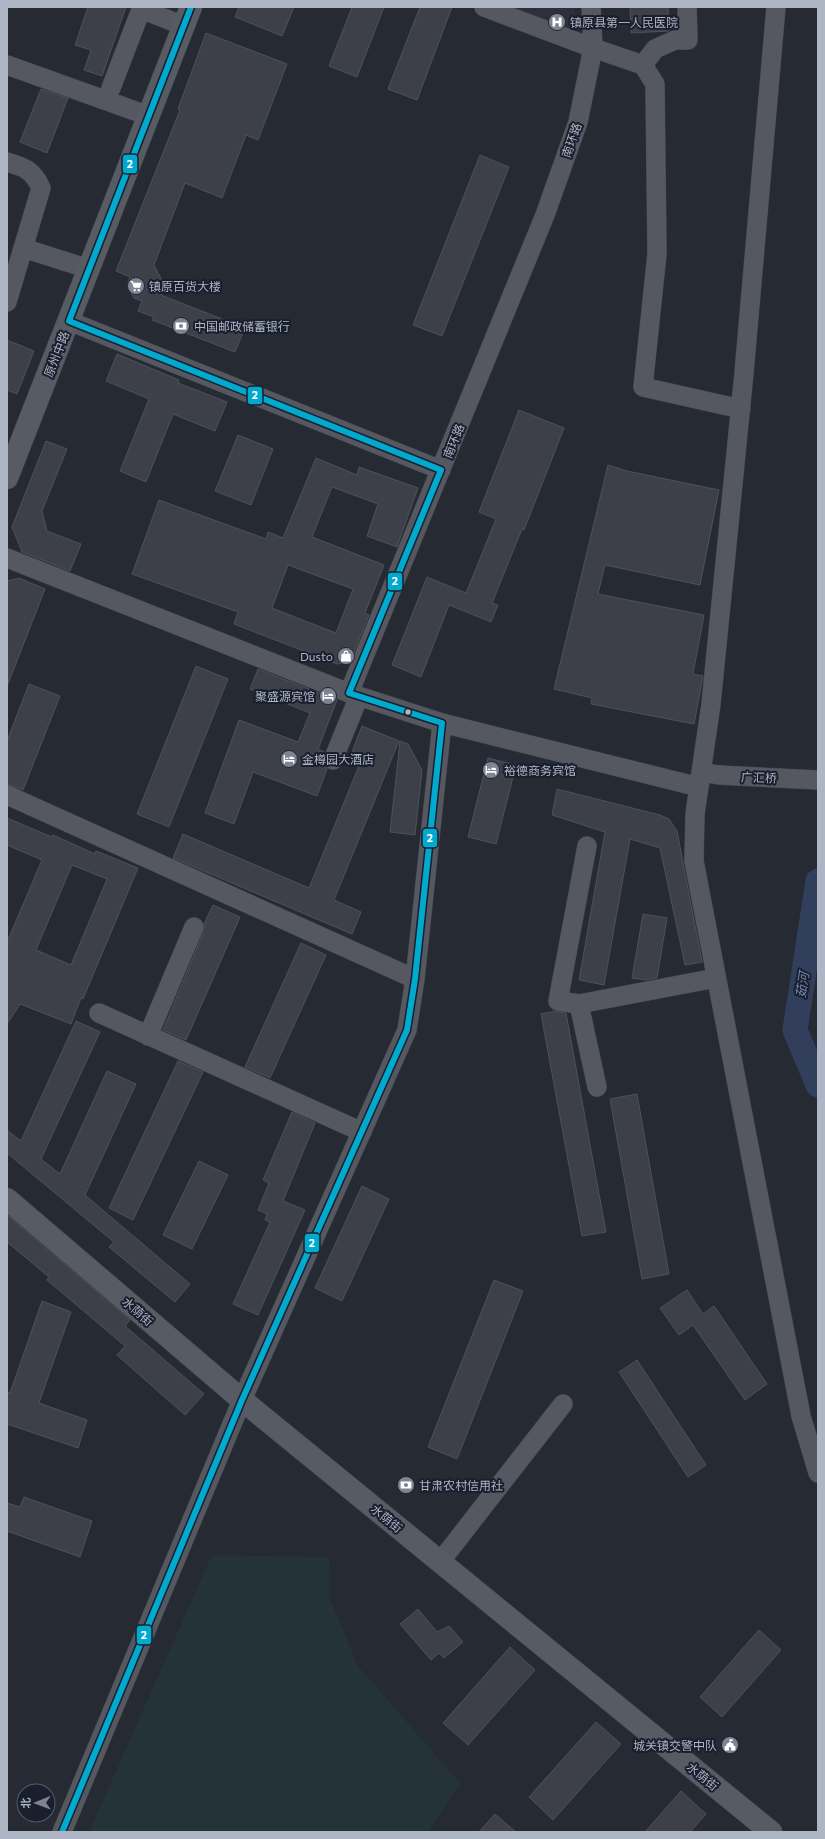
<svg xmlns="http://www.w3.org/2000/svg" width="825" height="1839" font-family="Commissioner,'Noto Sans SC',sans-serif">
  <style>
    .medical { fill: #302e3b }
    .green { fill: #233338 }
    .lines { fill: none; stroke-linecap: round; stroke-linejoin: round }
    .river { stroke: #323f5c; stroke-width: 25 }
    .building { fill: #3d4049; stroke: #4d525a; fill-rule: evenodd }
    .minor-casing { stroke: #42454b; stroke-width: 20 }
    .major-casing { stroke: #43474f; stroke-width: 23 }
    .minor { stroke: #555860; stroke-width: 19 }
    .major { stroke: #575b63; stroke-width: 22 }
    .bus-1-casing { stroke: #191f2d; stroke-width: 9 }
    .bus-1 { stroke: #00a9ce; stroke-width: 6 }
    .bus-dot { fill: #aeb5c5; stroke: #191f2d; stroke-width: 1.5 }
    .labels { text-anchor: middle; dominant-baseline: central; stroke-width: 4; stroke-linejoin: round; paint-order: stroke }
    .poi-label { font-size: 12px; fill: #aeb5c5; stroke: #191f2d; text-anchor: start }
    .street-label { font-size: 12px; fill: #aeb5c5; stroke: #191f2d }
    .water-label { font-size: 13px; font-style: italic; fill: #7588ae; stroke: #191f2d }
    .line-badge { stroke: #191f2d; stroke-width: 1.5 }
    .badge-label { font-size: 11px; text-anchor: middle; font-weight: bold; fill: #fff }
  </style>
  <rect width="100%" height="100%" fill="#262a32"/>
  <path class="medical" d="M499,7h75l3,29z"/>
  <path class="green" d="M212,1555l117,2 1,42 28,67 102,117 -32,49h-339z"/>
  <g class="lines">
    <path class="river" d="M818,881l-23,149 23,55"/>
  </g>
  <path class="building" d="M88,7h38l-24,69 -18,-6 7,-20 -16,-5z
    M239,7h55l-12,29 -47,-19z
    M352,7h32l-27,70 -28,-11z
    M420,7h32l-35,93 -29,-11z
    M630,7h38l1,24 -38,2z
    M206,33l81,31 -29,76 -12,-5 -24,63 -37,-15 -31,82 11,21 -4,9 84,33 -10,24 -83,-32 2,-3 -16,-6 4,-10 -8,-3 -7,-12 3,-9 -14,-6 64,-161 -2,-1z
    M41,89l27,9 -21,55 -27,-11z
    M480,155l29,12 -67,169 -29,-11z
    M7,340l27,11 -17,43 -10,-4z
    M117,354l62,26 -1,3 49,19 -12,29 -42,-17 -27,68 -26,-11 29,-72 -43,-18z
    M519,410l45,18 -40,102 -2,-1 -30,74 6,2 -7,17 -42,-17 -28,72 -29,-12 35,-88 39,16 30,-74 -17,-7z
    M238,435l35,14 -22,56 -36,-14z
    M46,441l21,8 -25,62 5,20 34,13 -11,27 -48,-19 -10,-25z
    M316,458l41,17 2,-8 59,21 -21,59 -30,-11 11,-32 -46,-17 -20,50 72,28 -19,48 4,2 -19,47 -13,2 -103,-40 4,-12 -106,-38 27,-74 107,39 2,-7 15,6zM288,565l65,24 -17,44 -64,-25z
    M608,465l19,6 92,19 -19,95 -95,-20 -7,29 106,21 -11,59 10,2 -9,48 -103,-20 1,-6 -38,-9z
    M19,578l26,11 -37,95 -1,-103z
    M196,666l32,13 -59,148 -32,-13z
    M258,669l79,31 -19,49 6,3 -2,9 5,8 -10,27 -64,-24 -19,52 -29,-11 34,-93 59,22 12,-29 -60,-24z
    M29,684l31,12 -37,94 -16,-6v-43z
    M362,726l37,15 -65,159 27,12 -9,22 -179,-76 10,-24 126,54 54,-132 -11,-4z
    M400,741l8,3 14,26 -7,65 -25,-3z
    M488,758l28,7 -20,79 -28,-7z
    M557,789l103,26 9,4 8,12 25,131 -17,3 -25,-117 -30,-9 -26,146 -25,-5 26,-148 -53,-17z
    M7,818l45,19 1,-2 42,19 1,-3 42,17 -55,131 -2,-1 -10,26 -51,-20 -13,20v-82l35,-82 -35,-15zM72,865l35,14 -36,86 -35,-15z
    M213,905l27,12 -54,123 -23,-10 41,-99v-7z
    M643,914l24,4 -10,60 -11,2 -14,-2z
    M301,943l25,12 -56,123 -25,-11z
    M555,1011l11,2 40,219 -24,4 -41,-222z
    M76,1021l24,11 -59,127 19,15 47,-103 29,13 -51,111 105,89 -15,18 -66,-55 5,-5 -107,-89v-23l14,11z
    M178,1061l25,11 -70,148 -24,-12z
    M637,1094l32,180 -27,5 -32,-180z
    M292,1112l23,11 -32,78 22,9 -47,105 -25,-11 37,-82 -5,-2 2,-6 -9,-4 11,-27 -6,-3z
    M199,1161l29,14 -36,74 -29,-14z
    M362,1186l27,13 -47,102 -27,-13z
    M7,1215l123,105 -5,6 79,68 -19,21 -68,-60 8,-9 -78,-66 2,-3 -42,-35z
    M494,1280l29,11 -66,168 -29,-12z
    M687,1290l16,24 11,-8 53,78 -22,16 -52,-75 -14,10 -19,-27z
    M42,1301l29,11 -32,91 48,17 -9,28 -71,-24v-32l3,1z
    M637,1360l69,105 -18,12 -69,-105z
    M24,1497l68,24 -12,36 -73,-26v-28l13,4z
    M418,1609l19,23 12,-6 14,16 -19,16 -5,-5 -8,7 -31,-36z
    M759,1630l22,20 -59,67 -22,-20z
    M510,1647l25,23 -67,75 -25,-22z
    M596,1722l25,22 -68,76 -24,-23z
    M681,1791l25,23 -16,18h-45z
    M495,1814l21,18h-37z"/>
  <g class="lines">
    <g class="minor-casing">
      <path id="minor" d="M484,7l109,41 50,17 12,19 2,170 -14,133 98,22
        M776,7l-32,366 -33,331 -16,110 -1,47 107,555 17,57
        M141,9l43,17
        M7,65l142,51
        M643,65l12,-16 20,-9h13l-1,-33
        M111,88l31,-81
        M7,162c17,5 26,8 34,26l-34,114
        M23,248l66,21
        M69,321l372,149
        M7,558l342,135 93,30 -27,256 -8,51 -165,370 -180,432
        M349,693l196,-478 33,-93 15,-74 -2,-41
        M442,723l257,64
        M333,760l26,-64
        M701,772l18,3 99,5
        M7,795l408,184
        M587,846l-29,155 21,3 137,-26
        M579,1004l18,83
        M99,1013l263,119
        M148,1036l46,-109
        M440,1562l123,-158"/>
    </g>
    <g class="major-casing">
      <path id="major" d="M7,478l184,-471
        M7,1199l235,201 529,432"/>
    </g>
    <use href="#minor" class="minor"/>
    <use href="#major" class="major"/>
    <g class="bus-1-casing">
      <path id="bus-1" d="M69,321l372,149
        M69,321l122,-314
        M349,693l92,-223
        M62,1832l180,-432 165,-370 8,-51 27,-256 -93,-30"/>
    </g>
    <use href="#bus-1" class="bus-1"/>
  </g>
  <defs>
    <g id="hospital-disc" transform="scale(0.9)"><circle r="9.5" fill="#7e8492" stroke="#191f2d"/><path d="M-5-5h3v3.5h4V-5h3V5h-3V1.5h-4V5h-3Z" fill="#fff"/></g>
    <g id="supermarket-disc" transform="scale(0.9)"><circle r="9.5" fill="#7e8492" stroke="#191f2d"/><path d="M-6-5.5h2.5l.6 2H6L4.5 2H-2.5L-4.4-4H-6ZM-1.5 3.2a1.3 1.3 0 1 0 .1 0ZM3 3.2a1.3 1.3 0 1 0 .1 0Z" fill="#fff"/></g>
    <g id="bank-disc" transform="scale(0.9)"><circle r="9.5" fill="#7e8492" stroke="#191f2d"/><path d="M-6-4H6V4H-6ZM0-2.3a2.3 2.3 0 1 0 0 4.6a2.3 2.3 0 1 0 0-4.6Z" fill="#fff"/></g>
    <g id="shop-disc" transform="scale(0.9)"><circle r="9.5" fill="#7e8492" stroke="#191f2d"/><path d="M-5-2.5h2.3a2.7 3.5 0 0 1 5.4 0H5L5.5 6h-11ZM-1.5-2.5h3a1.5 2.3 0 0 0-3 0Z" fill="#fff"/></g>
    <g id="hotel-disc" transform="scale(0.9)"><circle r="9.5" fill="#7e8492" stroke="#191f2d"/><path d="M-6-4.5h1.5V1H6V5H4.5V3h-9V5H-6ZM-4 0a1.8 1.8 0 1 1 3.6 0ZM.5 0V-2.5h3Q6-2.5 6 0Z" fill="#fff"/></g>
    <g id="civic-disc" transform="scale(0.9)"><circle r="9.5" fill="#7e8492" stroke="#191f2d"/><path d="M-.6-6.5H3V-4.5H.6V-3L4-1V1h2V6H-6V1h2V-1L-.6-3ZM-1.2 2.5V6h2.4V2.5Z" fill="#fff"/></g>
  </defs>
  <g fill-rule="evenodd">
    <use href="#hospital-disc" x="557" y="22"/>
    <use href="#supermarket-disc" x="136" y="286"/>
    <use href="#bank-disc" x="181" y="326"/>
    <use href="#shop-disc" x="346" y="656"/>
    <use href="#hotel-disc" x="328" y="696"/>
    <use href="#hotel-disc" x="289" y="759"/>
    <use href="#hotel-disc" x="491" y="770"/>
    <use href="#bank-disc" x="406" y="1485"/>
    <use href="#civic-disc" x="730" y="1745"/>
  </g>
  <circle class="bus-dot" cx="408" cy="712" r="3.5"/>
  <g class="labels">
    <g class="poi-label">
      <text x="570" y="22">镇原县第一人民医院</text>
      <text x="149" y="286">镇原百货大楼</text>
      <text x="194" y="326">中国邮政储蓄银行</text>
      <text x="333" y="656" text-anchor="end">Dusto</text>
      <text x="315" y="696" text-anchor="end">聚盛源宾馆</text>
      <text x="302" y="759">金樽园大酒店</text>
      <text x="504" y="770">裕德商务宾馆</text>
      <text x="419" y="1485">甘肃农村信用社</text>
      <text x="717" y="1745" text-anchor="end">城关镇交警中队</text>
    </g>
    <g class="street-label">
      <text transform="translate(571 140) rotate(-71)">南环路</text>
      <text transform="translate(56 354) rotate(-69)">原州中路</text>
      <text transform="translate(453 441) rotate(-68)">南环路</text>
      <text transform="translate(759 777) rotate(2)">广汇桥</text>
      <text transform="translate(138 1311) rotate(41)">水荫街</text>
      <text transform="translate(387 1518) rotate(39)">水荫街</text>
      <text transform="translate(703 1776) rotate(39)">水荫街</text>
    </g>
    <g class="water-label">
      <text transform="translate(802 985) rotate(-81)">茹河</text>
    </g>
  </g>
  <g class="line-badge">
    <rect x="122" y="154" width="16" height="20" rx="4" fill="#00a9ce"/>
    <rect x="247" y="386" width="16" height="19" rx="4" fill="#00a9ce"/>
    <rect x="387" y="572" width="16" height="19" rx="4" fill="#00a9ce"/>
    <rect x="422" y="828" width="16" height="20" rx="4" fill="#00a9ce"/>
    <rect x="304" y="1233" width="16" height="20" rx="4" fill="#00a9ce"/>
    <rect x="136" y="1625" width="16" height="20" rx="4" fill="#00a9ce"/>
  </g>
  <g class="badge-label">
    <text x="130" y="168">2</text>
    <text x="255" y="399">2</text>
    <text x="395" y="585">2</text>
    <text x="430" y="842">2</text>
    <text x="312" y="1247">2</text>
    <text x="144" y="1639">2</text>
  </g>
  <rect width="825" height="1839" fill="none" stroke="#aeb5c5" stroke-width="16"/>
  <g transform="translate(36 1803) rotate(269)"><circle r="19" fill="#191f2d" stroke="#555b6a"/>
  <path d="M0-3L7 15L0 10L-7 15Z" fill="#7e8492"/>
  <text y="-6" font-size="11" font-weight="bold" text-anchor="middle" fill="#aeb5c5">北</text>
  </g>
</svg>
